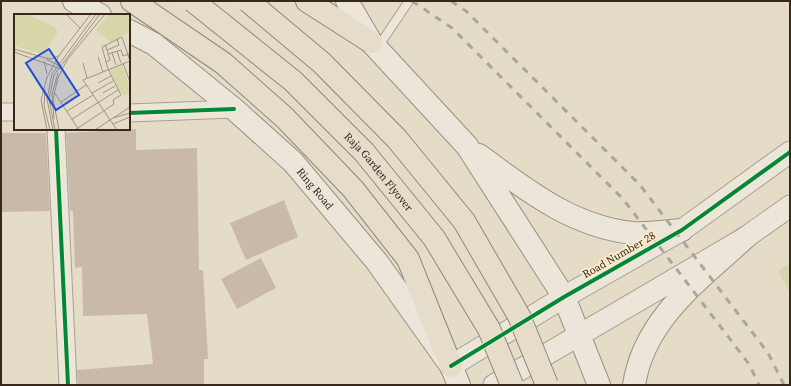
<svg xmlns="http://www.w3.org/2000/svg" width="791" height="386" font-family="'Source Serif 4',serif">
  <style>
    .green { fill: #d6d6a8 }
    .building { fill: #c9b9a8 }
    .lines { fill: none; stroke-linecap: round; stroke-linejoin: round }
    .service-casing { stroke: #a9a091; stroke-width: 10 }
    .minor-casing { stroke: #a9a091; stroke-width: 19 }
    .tertiary-casing { stroke: #a9a091; stroke-width: 23 }
    .secondary-casing { stroke: #999081; stroke-width: 24 }
    .primary-casing { stroke: #8f8678; stroke-width: 24 }
    .service { stroke: #ece6da; stroke-width: 8 }
    .minor { stroke: #ece6da; stroke-width: 17 }
    .tertiary { stroke: #ece6da; stroke-width: 21 }
    .secondary { stroke: #ece6da; stroke-width: 22 }
    .primary { stroke: #e5ddca; stroke-width: 22 }
    .rail { stroke: #aba69b; stroke-width: 3; stroke-dasharray: 7 7; stroke-linecap: butt }
    .primary-bridge-casing { stroke: #8f8678; stroke-width: 24; stroke-linecap: butt }
    .primary-bridge { stroke: #e5ddca; stroke-width: 22 }
    .cycleway-casing { stroke: #f9ebcb; stroke-width: 6 }
    .cycleway { stroke: #00873e; stroke-width: 4 }
    .labels { text-anchor: middle; dominant-baseline: central; stroke-width: 4; stroke-linejoin: round; paint-order: stroke }
    .street-label { font-size: 11px; fill: #38281a; stroke: #f9ebcb }
    .inset-road { fill: none; stroke: #a09482; stroke-width: 1 }
    .view { fill: #1d4ed8; fill-opacity: 0.15; stroke: #1d4ed8; stroke-width: 2 }
    .inset-edge { fill: none; stroke: #38281a; stroke-width: 2 }
  </style>
  <rect width="100%" height="100%" fill="#e5dcc7"/>
  <path class="green" d="M790,263v30l-12,-22z"/>
  <path class="building" d="M136,129v21l61,-2 2,122h4l5,89h-4v26h-126l-1,-15 76,-6 -6,-50 -64,2 -1,-49 -7,1 -2,-57h-3l-4,-78z
    M1,133h45l4,78 -49,1z
    M284,200l14,37 -52,23 -16,-37z
    M261,258l15,30 -39,21 -16,-30z"/>
  <g class="lines">
    <g class="service-casing">
      <path id="service" d="M378,47l31,-46"/>
    </g>
    <g class="minor-casing">
      <path id="minor" d="M1,112h14
        M129,113l105,-4
        M56,129l12,256"/>
    </g>
    <g class="tertiary-casing">
      <path id="tertiary" d="M451,366l113,-69 118,-67 108,-78
        M494,385l251,-147 45,-32"/>
    </g>
    <g class="secondary-casing">
      <g id="secondary">
        <path d="M74,1l26,14"/>
        <path d="M347,1l24,41 96,104 97,151 35,88"/>
        <path id="s1" d="M129,31l25,13 80,65 59,53 84,100 74,104 8,19"/>
        <path d="M479,155c47,35 94,72 154,78 15,1 33,-2 49,-3"/>
        <path d="M634,385c10,-66 65,-105 111,-147"/>
      </g>
    </g>
    <g class="primary-casing">
      <path id="primary" d="M132,1l91,62 62,55 68,71 55,70 43,107
        M307,1l64,41"/>
    </g>
    <use href="#service" class="service"/>
    <use href="#minor" class="minor"/>
    <use href="#tertiary" class="tertiary"/>
    <use href="#secondary" class="secondary"/>
    <use href="#primary" class="primary"/>
    <path class="rail" d="M412,1l40,27 171,171 126,165 10,21
      M451,1l15,10 174,174 128,168 16,32"/>
    <g class="primary-bridge-casing">
      <g id="primary-bridge">
        <path id="s2" d="M193,1l100,80 71,71 70,86 55,91 23,56"/>
        <path d="M248,1l74,62 75,76 67,82 55,95 28,69"/>
      </g>
    </g>
    <use href="#primary-bridge" class="primary-bridge"/>
    <g class="cycleway-casing">
      <path id="cycleway" d="M129,113l105,-4
        M56,129l12,256
        M451,366l113,-69 118,-67 108,-78"/>
    </g>
    <use href="#cycleway" class="cycleway"/>
  </g>
  <g class="labels">
    <g class="street-label">
      <text stroke="none"><textPath href="#s2" startOffset="253">Raja Garden Flyover</textPath></text>
      <text stroke="none"><textPath href="#s1" startOffset="245">Ring Road</textPath></text>
      <text transform="translate(619 255) rotate(-30)">Road Number 28</text>
    </g>
  </g>
  <g transform="translate(14 14)">
    <rect width="116" height="116" fill="#e5dcc7"/>
    <path d="M0,0h12l27,12 5,6 -15,22 -29,-8zM94,0h22v18l-19,10 -15,-12zM108,51l8,23v4l-6,4 -6,-7 -8,-20z" fill="#d6d6a8"/>
    <path class="inset-road" d="M52,0l14,14M91,31l2,5 12,-5 -2,-6M0,35l28,8M103,37l4,12M0,38l47,17M98,39l4,12M94,40l13,-4 2,6 7,-2M28,43l9,2 7,-3M84,43l5,15M32,45l14,7M30,47l3,13M92,48l4,-2 -3,-10M69,49l4,15M109,49l7,19M84,69l13,-7M31,75l-1,17 6,24M40,78l25,38M78,79l21,-12M89,79l12,-7M47,88l25,-17M53,97l26,-16M99,104l17,-5M40,105l-2,-25 6,-21M58,105l46,-29M99,110l17,-7M33,116l-6,-30 6,-23 13,-23 31,-40M39,116l-6,-31 5,-25 44,-60M41,116l-6,-31 5,-24 46,-61M45,116l-6,-31 5,-21 9,-18 38,-46M61,116l39,-26 -1,-4 8,-5 -13,-26 -6,-22 20,-10 8,24M81,116l35,-23M103,116l-34,-50 47,-19"/>
    <path class="view" d="M35,35l30,46 -23,15 -30,-47z"/>
    <rect width="116" height="116" class="inset-edge"/>
  </g>
  <rect width="791" height="386" fill="none" stroke="#38281a" stroke-width="4"/>
</svg>
